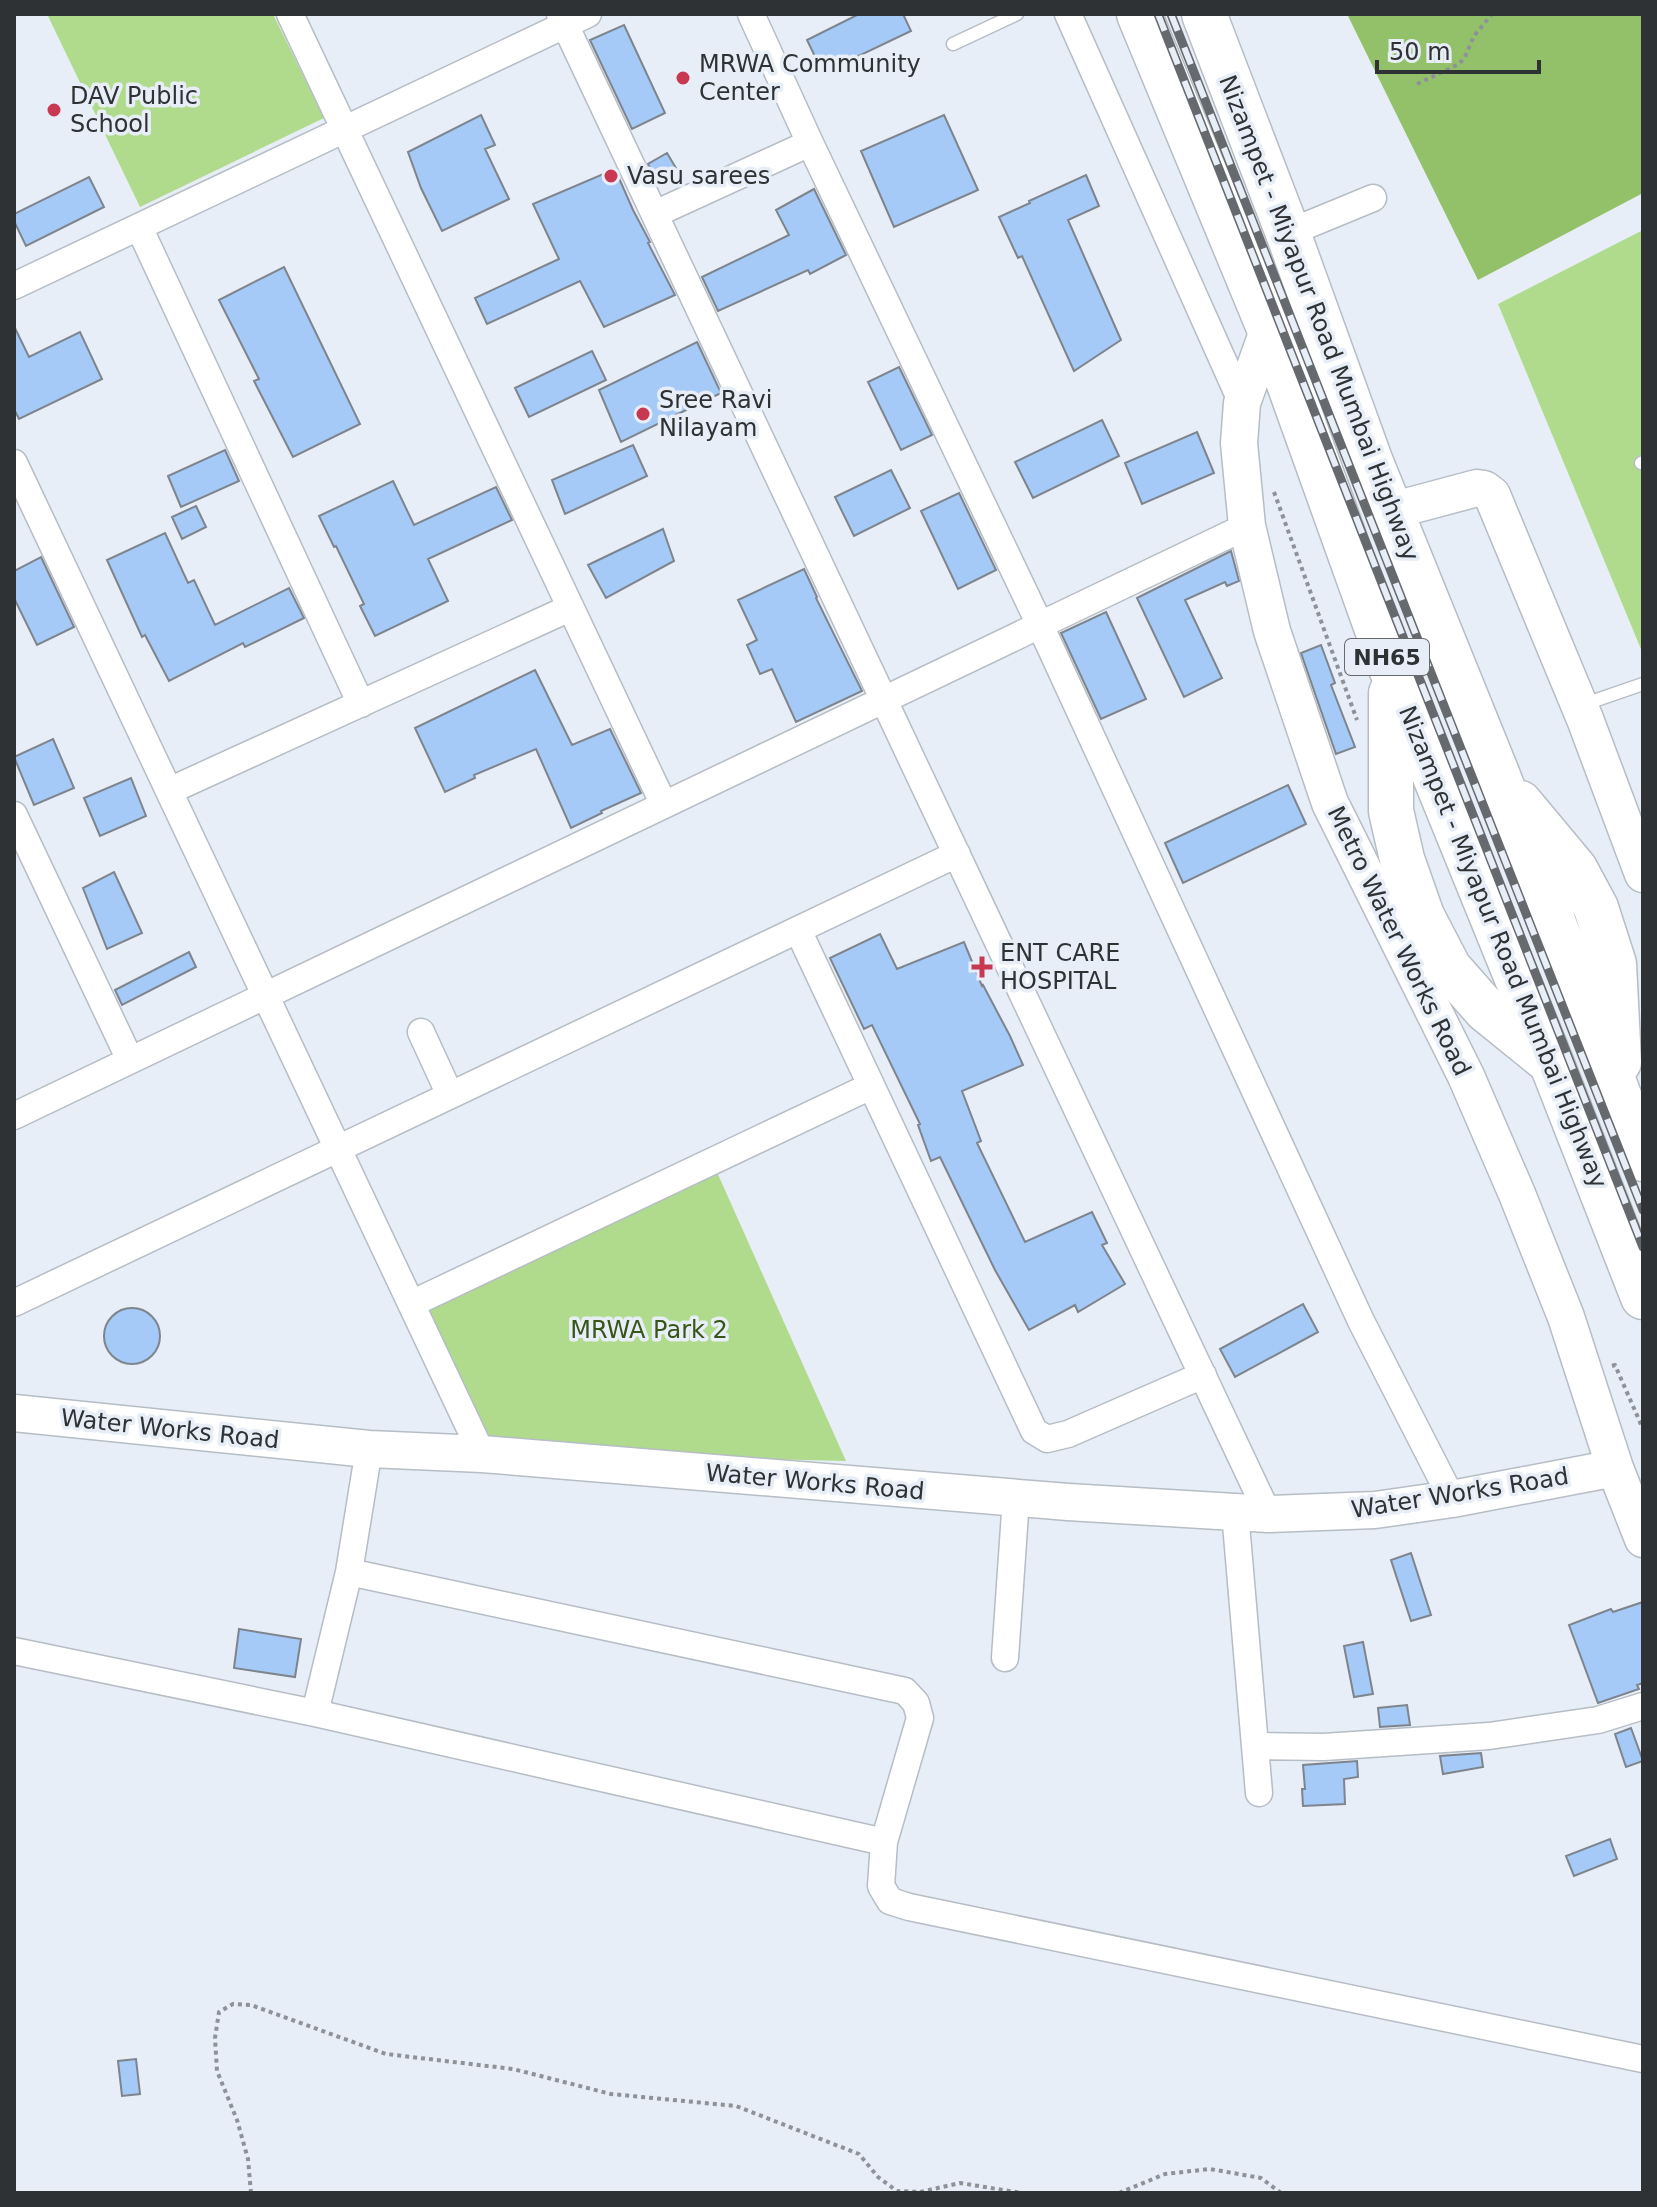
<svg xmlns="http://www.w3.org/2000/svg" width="1657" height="2207" font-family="'DejaVu Sans',sans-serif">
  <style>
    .green { fill: #b1db8c }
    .forest { fill: #93c169 }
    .building { fill: #a5caf8; stroke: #7e848c; stroke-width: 2 }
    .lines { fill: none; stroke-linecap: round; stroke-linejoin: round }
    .lane-casing { stroke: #b6bdc5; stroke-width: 15 }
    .street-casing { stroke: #b6bdc5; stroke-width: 29 }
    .secondary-casing { stroke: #b6bdc5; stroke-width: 39 }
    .highway-casing { stroke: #b6bdc5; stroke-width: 47 }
    .path { stroke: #8d9298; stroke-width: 4; stroke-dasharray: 4 4; stroke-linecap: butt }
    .lane { stroke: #fff; stroke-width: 12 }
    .street { stroke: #fff; stroke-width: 26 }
    .secondary { stroke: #fff; stroke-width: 36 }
    .highway { stroke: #fff; stroke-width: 44 }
    .rail-casing { stroke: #666a6f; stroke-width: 9 }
    .rail { stroke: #e7eef7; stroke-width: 6; stroke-dasharray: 18; stroke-linecap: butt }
    .poi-dot { fill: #c83851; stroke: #e7eef7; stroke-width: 3 }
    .labels { text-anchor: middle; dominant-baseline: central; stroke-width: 7; stroke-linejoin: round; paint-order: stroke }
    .shield { fill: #e7eef7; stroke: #666a6f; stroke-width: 2 }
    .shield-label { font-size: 22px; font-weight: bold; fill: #2f3235 }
    .poi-label { font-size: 24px; fill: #2f3235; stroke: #e7eef7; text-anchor: start }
    .street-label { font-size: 24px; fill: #2f3235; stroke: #e7eef7 }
    .park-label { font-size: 24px; fill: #385518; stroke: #e7eef7 }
  </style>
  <rect width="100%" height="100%" fill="#e7eef7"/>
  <path class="green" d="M47,14h226l51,104 -184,89z
    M1643,230v424l-145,-350z
    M712,1161l134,300 -358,-8 -64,-156z"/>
  <path class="forest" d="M1347,14h296v179l-165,87z"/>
  <path class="building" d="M859,14h44l8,17 -88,42 -16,-33z
    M624,25l41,88 -33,16 -42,-89z
    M481,115l14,30 -10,4 24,50 -67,32 -21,-43 -13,-36z
    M944,115l34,75 -84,37 -33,-76z
    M667,153l9,15 -20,11 -8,-15z
    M615,169l18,41 17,32 -2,1 27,52 -71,32 -24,-46 -93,43 -12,-26 84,-39 -26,-55z
    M1086,175l13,31 -31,14 53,120 -47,31 -52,-115 -4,2 -19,-41 31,-14 -1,-2z
    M89,177l15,30 -78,39 -12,-25v-7z
    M814,189l32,66 -36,19 -2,-4 -90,41 -16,-34 87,-42 -13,-25z
    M284,267l76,157 -67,33 -39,-76 5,-2 -40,-79z
    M14,326l15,31 51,-25 22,47 -83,40 -5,-10z
    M697,342l24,51 -100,49 -22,-52z
    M592,351l14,29 -77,37 -14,-29z
    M899,367l33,68 -31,15 -33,-68z
    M1102,420l17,36 -86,42 -18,-36z
    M1197,432l17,41 -72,31 -17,-41z
    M633,445l14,31 -82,38 -13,-34z
    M225,450l14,31 -58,26 -13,-31z
    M891,470l19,38 -56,28 -19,-39z
    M393,481l21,44 82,-38 16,33 -84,39 20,42 -73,35 -15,-30 4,-2 -28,-58 -2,1 -15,-31z
    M959,493l37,77 -38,19 -37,-78z
    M196,506l10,21 -24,12 -10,-22z
    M663,529l11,32 -68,37 -18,-33z
    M165,533l23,50 6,-3 21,45 74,-37 15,30 -59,29 -2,-4 -74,38 -24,-46 -3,2 -35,-77z
    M1231,551l8,30 -12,5 -2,-4 -40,18 37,78 -38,19 -47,-99z
    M41,557l33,70 -37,18 -23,-47v-27z
    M804,569l13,28 -1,1 46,93 -66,31 -24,-53 -12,5 -13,-29 10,-5 -19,-40z
    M1106,612l40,87 -45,20 -40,-86z
    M1321,645l14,38 -4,2 24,62 -19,7 -35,-101z
    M535,670l37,75 38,-16 31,64 -40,18 1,2 -31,15 -35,-79 -62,26 1,3 -30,14 -30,-64z
    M53,739l21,49 -40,17 -20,-48z
    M131,778l15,38 -46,20 -16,-38z
    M1288,785l18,39 -123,59 -18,-40z
    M114,872l28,61 -35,16 -24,-61z
    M880,934l17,35 67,-27 18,44 1,-1 27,51 13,29 -61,26 19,50 -4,2 48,99 67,-30 15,31 -5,2 23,39 -47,28 -3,-7 -46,25 -34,-60 -55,-113 -9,4 -13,-36 2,-1 -48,-99 -8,4 -34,-71z
    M189,952l7,15 -74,38 -7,-15z
    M1303,1304l15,28 -83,45 -15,-28z
    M104 1336a28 28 0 1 1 56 0a28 28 0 1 1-56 0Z
    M1411,1553l20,62 -20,6 -20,-61z
    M1643,1602v81l-6,2 2,4 -41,14 -29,-78 42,-16 2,3z
    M239,1629l62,10 -6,38 -61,-9z
    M1363,1642l10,52 -19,3 -10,-51z
    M1407,1705l3,20 -30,2 -2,-19z
    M1631,1728l12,33 -17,6 -11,-33z
    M1481,1753l2,14 -40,7 -3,-18z
    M1357,1761l1,16 -14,2 1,25 -42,2 -1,-17h3l-2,-24z
    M1610,1839l7,20 -43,17 -8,-20z
    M136,2059l4,35 -18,2 -4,-35z"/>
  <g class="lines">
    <g class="lane-casing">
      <path id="lane" d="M953,44l64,-30
        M1641,463l2,-1
        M1582,705l61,-21"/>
    </g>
    <g class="street-casing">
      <path id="street" d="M290,14l374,791
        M560,14l708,1500
        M751,14l59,129 230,482 321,696 91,178
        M1068,14l174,389
        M655,214l155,-71
        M139,227l222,477
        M1288,233l85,-35
        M14,286l574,-272
        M14,463l468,991
        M169,791l401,-183
        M14,815l116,245
        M798,930l236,501 13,8 21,-5 135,-59
        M421,1032l29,63
        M14,1116l1233,-590
        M14,1303l943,-449
        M411,1304l460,-218
        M1235,1512l24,281
        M349,1572l556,119 11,12 4,15 -36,124 -3,44 9,15 19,6 734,152
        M14,1651l301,62 569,129
        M1005,1658l11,-160
        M315,1713l34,-141 20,-123
        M1255,1746l69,1 165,-11 109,-16 45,-14"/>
    </g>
    <g class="secondary-casing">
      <path id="secondary" d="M1269,328l-27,75 -3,40 8,83 25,105 58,172 136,273 51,118 49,123 49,151 28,71
        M1391,511l86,-23 7,1 8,6 93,224 58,155
        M14,1413l355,36 113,5 586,48 200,12 107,-4 77,-11 163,-31"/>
    </g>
    <g class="highway-casing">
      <path id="highway" d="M1139,14l130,314 123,343 159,391 92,235
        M1204,14l84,219 82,227 128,316 145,383
        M1391,693v118l11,48 20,57 27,52 37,42 63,51
        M1520,803l55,66 21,39 18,56 5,98"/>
    </g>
    <path class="path" d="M1417,84l42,-20 6,-7 9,-21 18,-22
      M1274,492l83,228
      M1612,1366l3,-1 28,64
      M251,2193l-3,-34 -11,-39 -20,-49 -2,-33 4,-26 14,-8 18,1 135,49 127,15 98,25 125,12 123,48 19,23 19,14 23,1 40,-9 62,10
      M1119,2193l46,-19 45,-5 51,9 20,15"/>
    <use href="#lane" class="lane"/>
    <use href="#street" class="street"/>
    <use href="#secondary" class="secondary"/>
    <use href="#highway" class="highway"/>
    <g class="rail-casing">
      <path id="rail" d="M1158,14l485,1233
        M1171,14l472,1196"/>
    </g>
    <use href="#rail" class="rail"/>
  </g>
  <g class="poi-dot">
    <circle cx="683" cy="78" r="8"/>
    <circle cx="54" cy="110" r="8"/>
    <circle cx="611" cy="176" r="8"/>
    <circle cx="643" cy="414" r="8"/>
    <path d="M978 955h8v8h8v8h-8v8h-8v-8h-8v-8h8z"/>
  </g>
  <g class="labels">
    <rect class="shield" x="1345" y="639" width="84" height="36" rx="6"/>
    <g class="shield-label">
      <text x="1387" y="657">NH65</text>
    </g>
    <g class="poi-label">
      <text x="699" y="64">MRWA Community<tspan x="699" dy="28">Center</tspan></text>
      <text x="70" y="96">DAV Public<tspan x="70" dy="28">School</tspan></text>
      <text x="627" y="176">Vasu sarees</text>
      <text x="659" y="400">Sree Ravi<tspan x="659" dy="28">Nilayam</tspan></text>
      <text x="1000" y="953">ENT CARE<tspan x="1000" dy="28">HOSPITAL</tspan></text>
    </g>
    <g class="street-label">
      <text transform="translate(1319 318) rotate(69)">Nizampet - Miyapur Road Mumbai Highway</text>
      <text transform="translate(1399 941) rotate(64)">Metro Water Works Road</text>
      <text transform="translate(1503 947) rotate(68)">Nizampet - Miyapur Road Mumbai Highway</text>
      <text transform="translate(170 1429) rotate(6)">Water Works Road</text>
      <text transform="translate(815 1482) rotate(5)">Water Works Road</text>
      <text transform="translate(1460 1493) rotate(-9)">Water Works Road</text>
    </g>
    <g class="park-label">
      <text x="649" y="1330">MRWA Park 2</text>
    </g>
  </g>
  <rect width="1657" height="2207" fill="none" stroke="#2f3235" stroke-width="32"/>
  <path d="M1377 60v12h162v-12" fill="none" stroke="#2f3235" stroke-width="4"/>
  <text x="1389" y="60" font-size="24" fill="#2f3235" stroke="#e7eef7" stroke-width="6" paint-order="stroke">50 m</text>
</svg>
